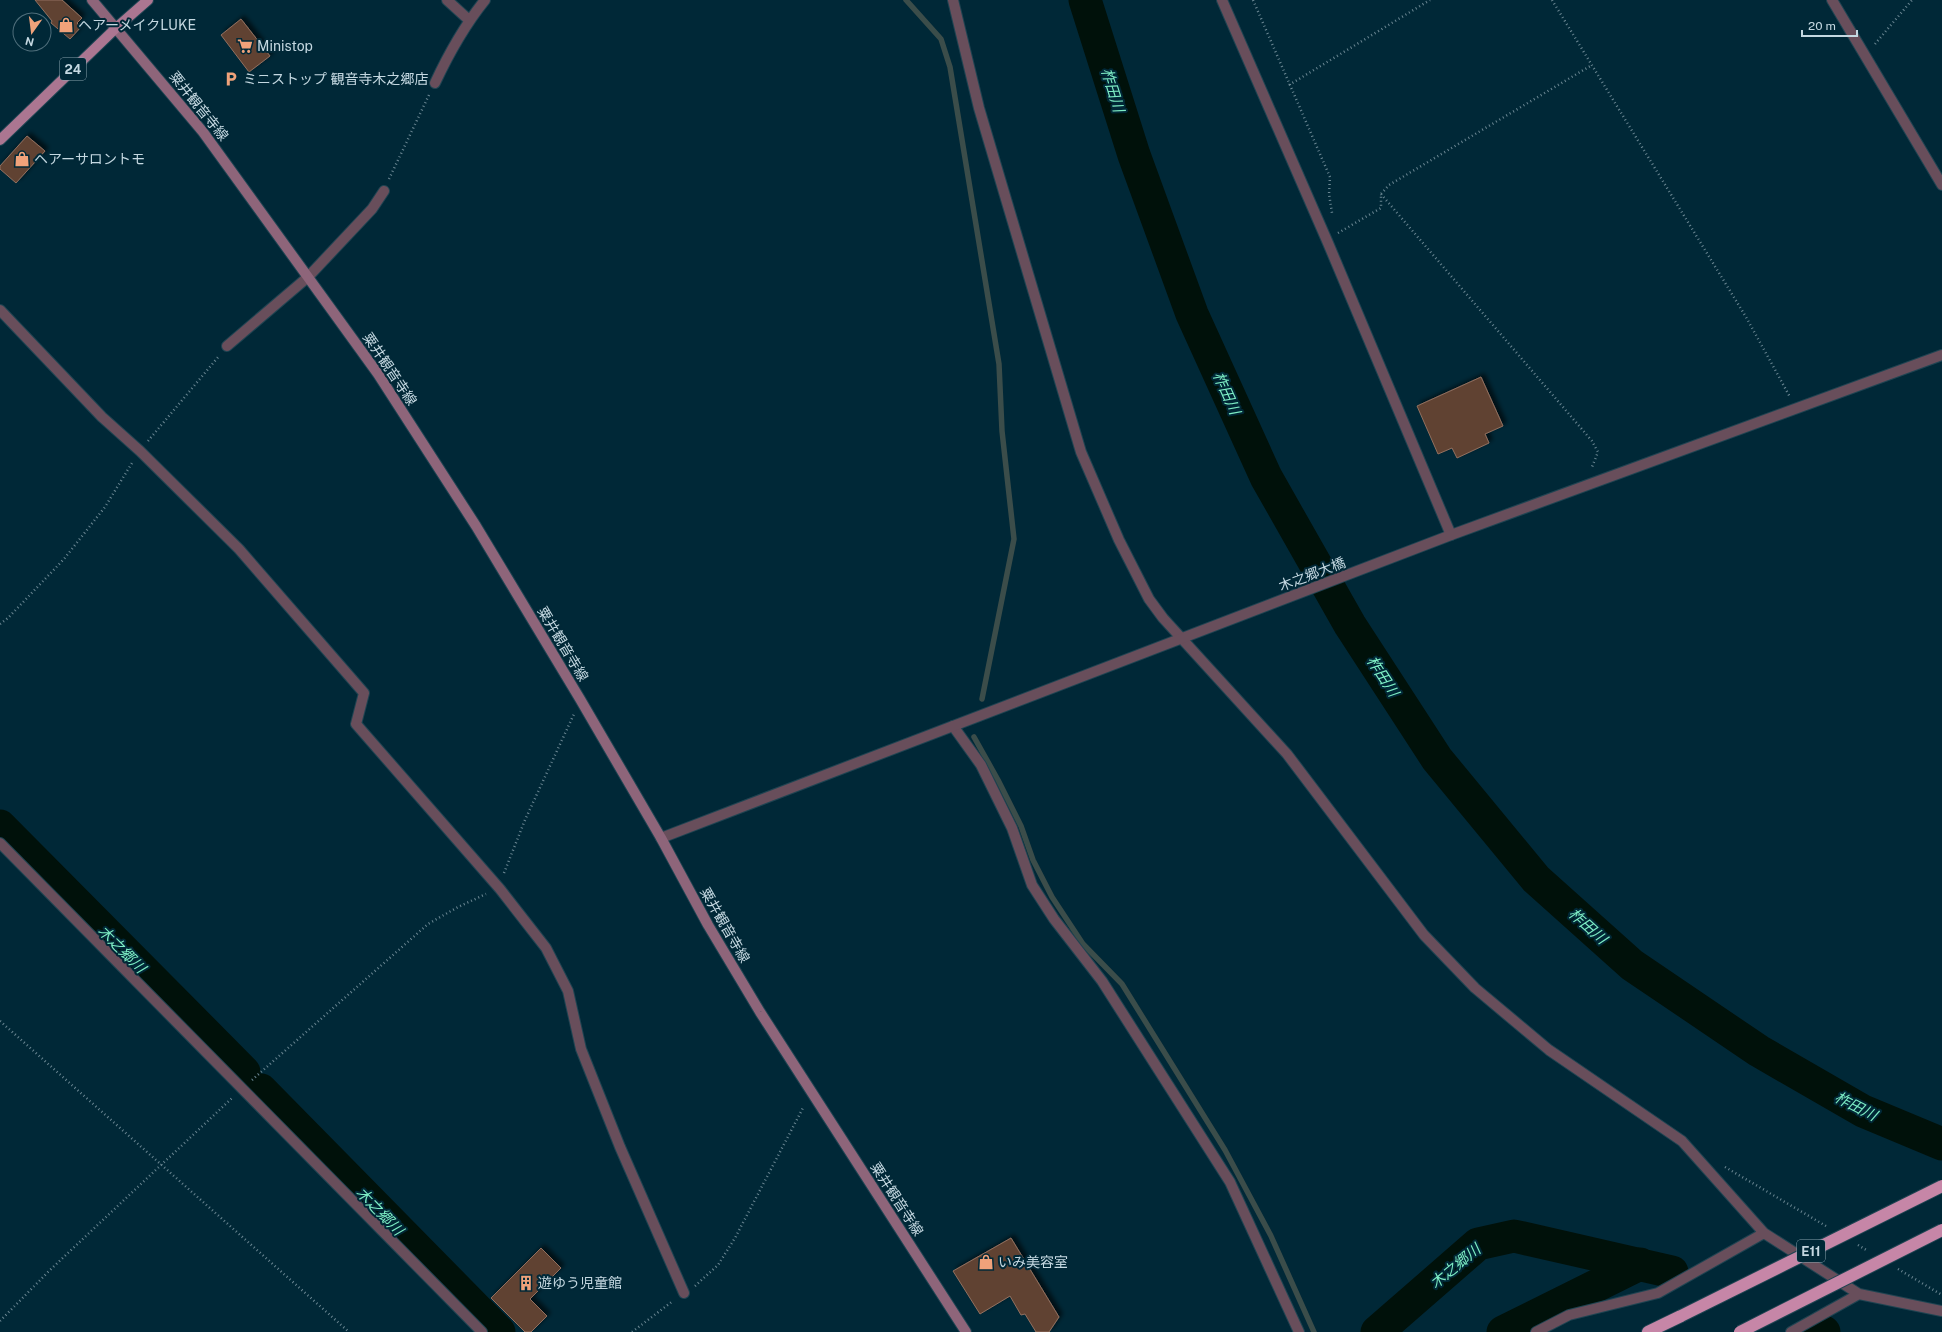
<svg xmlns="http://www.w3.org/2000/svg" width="1942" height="1332" font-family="'Public Sans','Noto Sans JP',sans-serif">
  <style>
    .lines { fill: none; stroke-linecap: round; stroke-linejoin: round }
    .stream { stroke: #3b4d4a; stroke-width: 5.5 }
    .river { stroke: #00110a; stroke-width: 33 }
    .building { fill: #614232; stroke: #92705f; filter: url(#shadow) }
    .minor-casing { stroke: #1f4452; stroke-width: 12 }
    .tertiary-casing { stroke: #1f4452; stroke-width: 12 }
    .secondary-casing { stroke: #1f4452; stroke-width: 12 }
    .primary-casing { stroke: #1f4452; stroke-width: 12 }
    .motorway-casing { stroke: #1f4452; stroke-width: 14 }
    .path { stroke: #6a8793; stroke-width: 2.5; stroke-dasharray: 1 3; stroke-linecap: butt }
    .minor { stroke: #684e5b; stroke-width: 10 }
    .tertiary { stroke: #684e5b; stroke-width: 10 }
    .secondary { stroke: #8e657a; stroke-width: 10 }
    .primary { stroke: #ab7691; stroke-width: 10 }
    .motorway { stroke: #c686a7; stroke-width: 12 }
    .motorway-bridge-casing { stroke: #1f4452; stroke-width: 14; stroke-linecap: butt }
    .motorway-bridge { stroke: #c686a7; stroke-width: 12 }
    .labels { text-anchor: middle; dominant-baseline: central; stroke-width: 4; stroke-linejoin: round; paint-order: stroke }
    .shield { fill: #002837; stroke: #89a3ae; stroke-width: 1 }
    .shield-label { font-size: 13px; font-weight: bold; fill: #c4d8e1 }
    .poi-label { font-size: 14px; fill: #c4d8e1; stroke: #002837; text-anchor: start }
    .street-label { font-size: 14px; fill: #c4d8e1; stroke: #002837 }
    .water-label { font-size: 15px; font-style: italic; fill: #7dedc4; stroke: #002837 }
  </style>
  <defs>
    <filter id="shadow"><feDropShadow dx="3.5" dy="-3.5" stdDeviation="2" flood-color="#0009"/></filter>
  </defs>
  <rect width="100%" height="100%" fill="#002837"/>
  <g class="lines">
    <path class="stream" d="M906,0l35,39 9,28 49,297 3,67 12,108 -32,160
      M974,737l24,43 23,46 12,34 19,37 31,47 39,40 103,166 46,86 43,96"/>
    <path class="river" d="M1085,0l49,155 58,159 74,163 84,148 87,134 99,120 96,86 127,86 104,60 79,33
      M0,826l244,246
      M261,1090l238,242
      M1818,1329l6,3
      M1377,1332l101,-88 36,-8 158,36
      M1503,1332l137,-68"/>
  </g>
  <path class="building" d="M35,0h27l20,18 -5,5 4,4 -11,12 -19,-16 1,-2z
    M241,19l29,37 -21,16 -28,-37z
    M27,136l18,15 -29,32 -16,-14v-3z
    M1481,377l22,49 -18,8 4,9 -32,15 -5,-10 -14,6 -21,-48z
    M1011,1238l48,79 -10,15h-13l-11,-18 -4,1 -11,-19 -30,18 -27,-43z
    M541,1248l20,20 -31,31 17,17 -16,16h-6l-34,-34z"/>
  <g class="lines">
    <g class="minor-casing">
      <path id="minor" d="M447,0l22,20
        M953,0l26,108 102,344 38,88 30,59 14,19 124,136 137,181 51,53 74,62 133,91 82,92 95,61 83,17
        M1222,0l106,243 123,292
        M1832,0l110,185
        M435,83c14,-30 29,-57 50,-83
        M0,310l102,107 38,34 99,98 125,144 -8,31 144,165 46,59 22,43 13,58 39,98 64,146
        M227,346l81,-69 64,-68 12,-18
        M953,726l28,39 31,63 20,57 22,34 48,62 128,201 69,150
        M0,843l482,489
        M1536,1332l33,-17 89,-22 106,-60
        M1791,1332l68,-38"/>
    </g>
    <g class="tertiary-casing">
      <path id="tertiary" d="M661,838l790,-303 491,-180"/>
    </g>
    <g class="secondary-casing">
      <path id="secondary" d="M92,0l111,132 175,242 98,152 104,173 81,139 47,87 52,87 206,320"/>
    </g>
    <g class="primary-casing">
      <path id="primary" d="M0,140l116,-112 32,-28"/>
    </g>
    <g class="motorway-casing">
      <path id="motorway" d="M1648,1332l33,-16"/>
    </g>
    <path class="path" d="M1253,0l77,177 -1,17 3,19
      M1552,0l194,317 44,80
      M1875,44l37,-44
      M1289,85l141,-85
      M389,179l40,-84
      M1381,194l211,247 6,11 -6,15 -2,1
      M1338,233l43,-25v-14l8,-9 203,-120
      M148,441l71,-85
      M0,624l8,-6 56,-59 41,-52 27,-44
      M504,873l21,-53 49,-106
      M0,1021l349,311
      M252,1080l176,-156 30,-17 28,-13
      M1725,1167l101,59
      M1858,1245l10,6
      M1898,1269l44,26
      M695,1286l23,-21 17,-27 69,-132
      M0,1321l49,-50 183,-173
      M632,1332l41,-31"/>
    <use href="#minor" class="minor"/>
    <use href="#tertiary" class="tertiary"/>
    <use href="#secondary" class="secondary"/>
    <use href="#primary" class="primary"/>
    <use href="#motorway" class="motorway"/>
    <g class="motorway-bridge-casing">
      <path id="motorway-bridge" d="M1681,1316l261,-130
        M1740,1332l202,-102"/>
    </g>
    <use href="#motorway-bridge" class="motorway-bridge"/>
  </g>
  <defs>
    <g id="shop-bare" transform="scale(1.2)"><path d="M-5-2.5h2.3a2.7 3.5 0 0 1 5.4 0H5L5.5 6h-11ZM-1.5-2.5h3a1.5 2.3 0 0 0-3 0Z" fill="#f0a27a" stroke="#002837" stroke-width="2.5" paint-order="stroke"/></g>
    <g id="supermarket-bare" transform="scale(1.2)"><path d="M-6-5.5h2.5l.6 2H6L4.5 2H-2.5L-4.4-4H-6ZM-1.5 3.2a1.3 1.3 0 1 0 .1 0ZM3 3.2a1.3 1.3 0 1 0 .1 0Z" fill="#f0a27a" stroke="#002837" stroke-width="2.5" paint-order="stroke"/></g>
    <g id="parking-bare" transform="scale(1.2)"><path d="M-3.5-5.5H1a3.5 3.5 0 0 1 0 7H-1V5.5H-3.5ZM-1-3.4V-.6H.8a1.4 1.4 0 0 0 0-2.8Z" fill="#f0a27a" stroke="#002837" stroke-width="2.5" paint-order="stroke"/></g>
    <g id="building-bare" transform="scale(1.2)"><path d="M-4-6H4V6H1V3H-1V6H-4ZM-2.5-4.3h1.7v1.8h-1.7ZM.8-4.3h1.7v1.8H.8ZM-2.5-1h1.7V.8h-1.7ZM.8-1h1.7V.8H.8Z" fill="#f0a27a" stroke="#002837" stroke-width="2.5" paint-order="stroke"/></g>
  </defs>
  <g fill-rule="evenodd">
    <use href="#shop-bare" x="66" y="25"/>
    <use href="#supermarket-bare" x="245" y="46"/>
    <use href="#parking-bare" x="231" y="79"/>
    <use href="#shop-bare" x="22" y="159"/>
    <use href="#shop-bare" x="986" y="1262"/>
    <use href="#building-bare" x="526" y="1283"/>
  </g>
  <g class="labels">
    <g class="shield">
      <rect x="60" y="58" width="26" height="22" rx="3"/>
      <rect x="1797" y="1240" width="28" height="22" rx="3"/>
    </g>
    <g class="shield-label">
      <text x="73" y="69">24</text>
      <text x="1811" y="1251">E11</text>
    </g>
    <g class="poi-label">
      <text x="78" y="25">ヘアーメイクLUKE</text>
      <text x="257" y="46">Ministop</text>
      <text x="243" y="79">ミニストップ 観音寺木之郷店</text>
      <text x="34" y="159">ヘアーサロントモ</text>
      <text x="998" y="1262">いみ美容室</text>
      <text x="538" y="1283">遊ゆう児童館</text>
    </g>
    <g class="street-label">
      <text transform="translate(199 106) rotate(51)">粟井観音寺線</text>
      <text transform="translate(390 369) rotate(56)">粟井観音寺線</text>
      <text transform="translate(1312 574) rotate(-21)">木之郷大橋</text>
      <text transform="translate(563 644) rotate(59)">粟井観音寺線</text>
      <text transform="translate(725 925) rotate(60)">粟井観音寺線</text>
      <text transform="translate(897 1199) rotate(57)">粟井観音寺線</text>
    </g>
    <g class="water-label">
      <text transform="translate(1113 90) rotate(73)">柞田川</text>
      <text transform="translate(1227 393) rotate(66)">柞田川</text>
      <text transform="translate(1383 676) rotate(57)">柞田川</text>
      <text transform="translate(1588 926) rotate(42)">柞田川</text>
      <text transform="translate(122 949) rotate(45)">木之郷川</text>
      <text transform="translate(1856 1106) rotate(27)">柞田川</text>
      <text transform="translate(380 1211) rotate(46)">木之郷川</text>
      <text transform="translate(1455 1266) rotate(-39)">木之郷川</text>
    </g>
  </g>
  <g transform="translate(32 32) rotate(194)"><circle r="19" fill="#002837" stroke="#4e6e7b"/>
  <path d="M0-3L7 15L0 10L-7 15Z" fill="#f0a27a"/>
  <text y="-6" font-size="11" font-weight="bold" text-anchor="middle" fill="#c4d8e1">N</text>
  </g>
  <path d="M1802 30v6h55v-6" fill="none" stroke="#c4d8e1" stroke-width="2"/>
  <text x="1808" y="30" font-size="12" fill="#c4d8e1" stroke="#002837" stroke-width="3" paint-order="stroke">20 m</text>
</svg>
